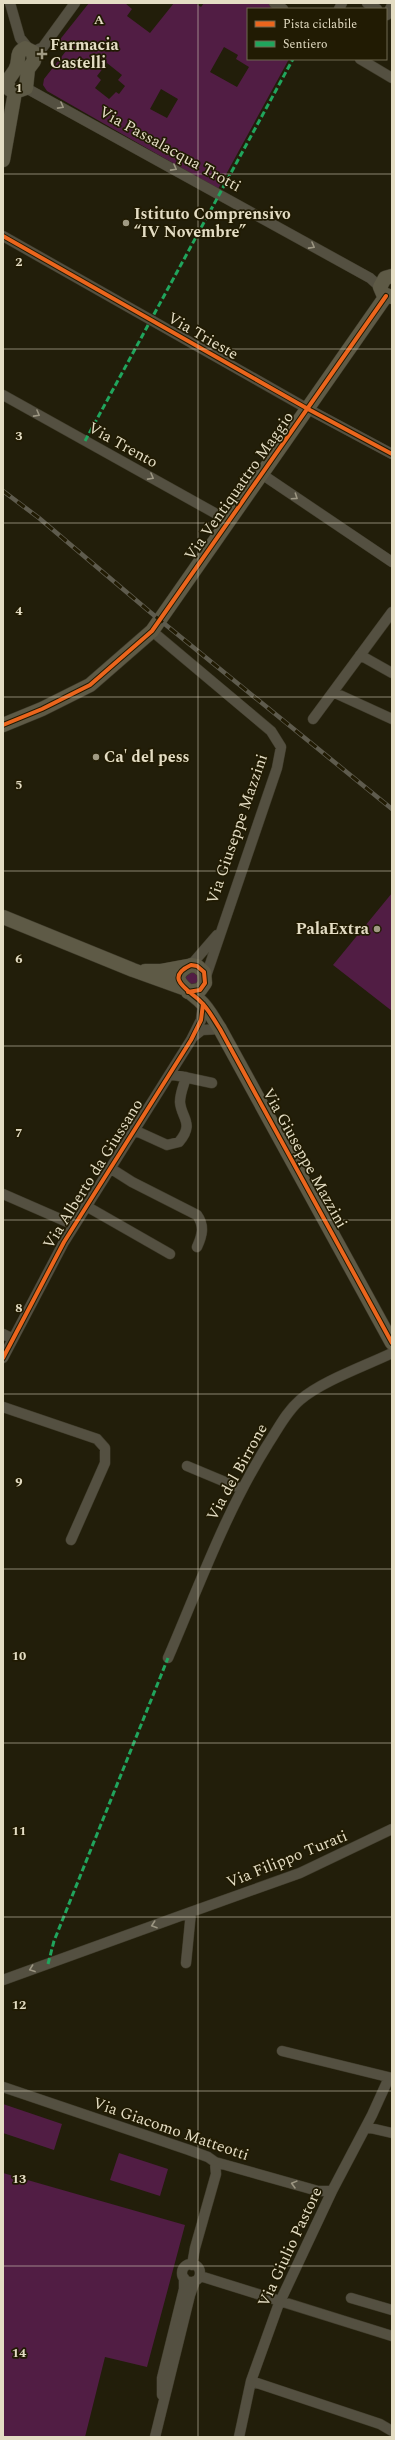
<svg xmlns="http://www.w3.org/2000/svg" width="395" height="2440" font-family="Spectral,serif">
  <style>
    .green { fill: #511d44; fill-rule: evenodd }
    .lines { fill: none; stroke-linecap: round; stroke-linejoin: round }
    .street-casing { stroke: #3f3b2a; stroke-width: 11 }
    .secondary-casing { stroke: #3f3b2a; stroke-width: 15 }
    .street { stroke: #545041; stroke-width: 10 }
    .secondary { stroke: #5e5a46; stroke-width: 14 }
    .rail-casing { stroke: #5e5b4d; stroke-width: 4.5 }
    .rail { stroke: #211b03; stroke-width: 3; stroke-dasharray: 9; stroke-linecap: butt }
    .quiet { stroke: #20a55d; stroke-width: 3; stroke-dasharray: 6 3; stroke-linecap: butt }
    .cycleway-casing { stroke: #211b03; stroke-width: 6 }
    .cycleway { stroke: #eb651d; stroke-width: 4 }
    .oneway { stroke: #9c9682 }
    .grid { fill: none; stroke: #e4ddc4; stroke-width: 1; stroke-opacity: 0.55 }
    .poi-dot { fill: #a09a83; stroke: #211b03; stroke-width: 1.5 }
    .labels { text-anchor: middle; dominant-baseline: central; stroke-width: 3.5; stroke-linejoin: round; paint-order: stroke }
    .poi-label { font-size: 16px; font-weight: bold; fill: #e4ddc4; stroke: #211b03; text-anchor: start }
    .street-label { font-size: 16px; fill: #e4ddc4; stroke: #211b03 }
    .grid-label { font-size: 13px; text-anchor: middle; font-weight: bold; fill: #e4ddc4; stroke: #211b03; stroke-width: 3.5; stroke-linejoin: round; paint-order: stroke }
  </style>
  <rect width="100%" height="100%" fill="#221e0a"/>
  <path class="green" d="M89,3h36l7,6 -5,7 23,17 24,-30h21l6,4 3,-4h65l10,6h-31v50h41l-71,130 -171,-98 -4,-6 1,-6 22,-28 -8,-9zM224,47l14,8 -2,4 13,8 -12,20 -27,-15zM107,63l15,12 -4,5 7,6 -6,8 -3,-2 -7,7 -14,-11 6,-8 -4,-4zM161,89l17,10 -11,19 -17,-9z
    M392,893v118l-59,-46z
    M193,971l6,4 -1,9 -9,2 -4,-9z
    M3,2104l59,20 -8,26 -51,-17z
    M119,2153l49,16 -8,27 -50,-16z
    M3,2173l182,52 -38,142 -42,-10 -20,80h-82z"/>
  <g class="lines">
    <g class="street-casing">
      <path id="street" d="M10,3l10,35 9,11
        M274,3l9,6
        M367,3l10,6
        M339,9l3,-6
        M387,15l5,-10
        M33,52l10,-5 32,-44
        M360,59l32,19
        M26,88l344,190 10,9
        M3,236l305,173 84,45
        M3,395l226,126
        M263,475l129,87
        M152,631l119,100 10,16 -4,21 -71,208
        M360,655l32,18
        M333,692l59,27
        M313,719l79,-107
        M191,965l26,-30
        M193,1037l9,-7 18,-1
        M170,1074l42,9
        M134,1130l33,15 12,-3c16,-19 2,-24 1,-40 0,-9 4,-17 6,-25
        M110,1168l22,14 65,33c8,11 5,21 0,32
        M3,1194l71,31
        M86,1206l84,48
        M3,1334l10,5
        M3,1358l61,-116 127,-202 10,-20 2,-16
        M3,1407l94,32 8,9v15l-34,77
        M187,1466l55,23
        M168,1658c31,-72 58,-147 100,-214 10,-15 18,-32 32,-44 22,-19 65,-34 92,-47
        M186,1963l5,-51 109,-39 92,-44
        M3,1980l188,-68
        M282,2051l110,27
        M3,2087l186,63 19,7 7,5 103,29h14
        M366,2127l26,6
        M182 2273a9 9 0 1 1 18 0a9 9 0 1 1-18 0Z
        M192,2265l3,-17 21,-74 -1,-12
        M200,2276l192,60
        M351,2298l41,12
        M251,2381l129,43 12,7
        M162,2395v-17l22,-89v-11
        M155,2437l35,-142 5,-14
        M239,2437l12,-56 27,-75 54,-115 40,-76 15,-33 4,-4"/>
    </g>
    <g class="secondary-casing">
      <path id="secondary" d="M3,85c4,-4 9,-10 12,-15 6,-9 -1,-17 10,-22l8,4 1,9 -6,8 -2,19 -11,4 -6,-3 -2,-9
        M3,160l12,-68
        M392,276l-7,2 -5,9 3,7 9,3
        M3,725l39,-16 48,-24 62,-54 234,-335
        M3,917l130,53 50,18
        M145,971h16l27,-5
        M188,992l12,-2 5,-7 -1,-11 -7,-6 -6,-1c-28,13 -2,25 9,36 8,7 14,19 20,28l172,314"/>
    </g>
    <use href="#street" class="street"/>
    <use href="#secondary" class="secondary"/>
    <g class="rail-casing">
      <path id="rail" d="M3,491l36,27 111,94 242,197"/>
    </g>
    <use href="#rail" class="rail"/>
    <path class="quiet" d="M85,441l208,-382
      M48,1964l6,-23 114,-283"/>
    <g class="cycleway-casing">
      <path id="cycleway" d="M3,236l305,173 84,45
        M3,725l39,-16 48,-24 62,-54 234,-335
        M188,992l12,-2 5,-7 -1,-11 -7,-6 -6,-1c-28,13 -2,25 9,36 8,7 14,19 20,28l172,314
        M3,1358l61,-116 127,-202 10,-20 2,-16"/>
    </g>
    <use href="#cycleway" class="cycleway"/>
  </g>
  <defs><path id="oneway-chevron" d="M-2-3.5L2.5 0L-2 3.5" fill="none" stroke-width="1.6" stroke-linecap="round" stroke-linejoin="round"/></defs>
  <g class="oneway">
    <use href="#oneway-chevron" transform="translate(61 106) rotate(29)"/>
    <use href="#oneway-chevron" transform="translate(174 168) rotate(29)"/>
    <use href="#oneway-chevron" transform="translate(312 246) rotate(29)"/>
    <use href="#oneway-chevron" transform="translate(37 414) rotate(29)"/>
    <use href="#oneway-chevron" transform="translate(151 477) rotate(29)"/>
    <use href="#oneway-chevron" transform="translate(295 497) rotate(34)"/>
    <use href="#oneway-chevron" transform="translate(154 1925) rotate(161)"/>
    <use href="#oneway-chevron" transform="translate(32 1969) rotate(160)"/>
    <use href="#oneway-chevron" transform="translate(294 2184) rotate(-165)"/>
  </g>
  <path class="grid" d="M198,3v2434M3,174h389M3,349h389M3,523h389M3,697h389M3,871h389M3,1046h389M3,1220h389M3,1394h389M3,1569h389M3,1743h389M3,1917h389M3,2091h389M3,2266h389"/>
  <g class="poi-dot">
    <path d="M40 48h4v4h4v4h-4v4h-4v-4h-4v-4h4z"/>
    <circle cx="126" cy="223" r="4"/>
    <circle cx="96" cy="757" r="4"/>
    <circle cx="377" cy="929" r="4"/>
  </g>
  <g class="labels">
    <g class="poi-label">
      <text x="50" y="45">Farmacia<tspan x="50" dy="18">Castelli</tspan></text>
      <text x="134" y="214">Istituto Comprensivo<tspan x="134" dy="18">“IV Novembre”</tspan></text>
      <text x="104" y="757">Ca' del pess</text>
      <text x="369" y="929" text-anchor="end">PalaExtra</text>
    </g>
    <g class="street-label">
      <text transform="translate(170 149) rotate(29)">Via Passalacqua Trotti</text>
      <text transform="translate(203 336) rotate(30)">Via Trieste</text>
      <text transform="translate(123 445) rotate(29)">Via Trento</text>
      <text transform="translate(239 486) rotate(-55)">Via Ventiquattro Maggio</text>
      <text transform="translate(237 829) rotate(-71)">Via Giuseppe Mazzini</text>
      <text transform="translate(305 1158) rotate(61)">Via Giuseppe Mazzini</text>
      <text transform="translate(93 1174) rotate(-58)">Via Alberto da Giussano</text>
      <text transform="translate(237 1472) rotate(-61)">Via del Birrone</text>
      <text transform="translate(287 1859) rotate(-22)">Via Filippo Turati</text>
      <text transform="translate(171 2129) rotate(19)">Via Giacomo Matteotti</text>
      <text transform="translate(290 2247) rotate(-65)">Via Giulio Pastore</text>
    </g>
  </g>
  <g class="grid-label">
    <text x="99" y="24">A</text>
    <text x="19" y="92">1</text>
    <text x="19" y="266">2</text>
    <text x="19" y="440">3</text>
    <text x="19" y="615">4</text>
    <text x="19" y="789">5</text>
    <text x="19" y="963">6</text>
    <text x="19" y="1137">7</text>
    <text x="19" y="1312">8</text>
    <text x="19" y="1486">9</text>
    <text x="19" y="1660">10</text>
    <text x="19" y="1835">11</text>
    <text x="19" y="2009">12</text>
    <text x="19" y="2183">13</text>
    <text x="19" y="2357">14</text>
  </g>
  <rect width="395" height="2440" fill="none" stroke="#e4ddc4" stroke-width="8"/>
  <rect x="247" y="8" width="140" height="52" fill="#211b03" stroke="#6f6950"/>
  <rect x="255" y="21" width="20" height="6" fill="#eb651d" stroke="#6f6950"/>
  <text x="283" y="28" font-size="12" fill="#e4ddc4">Pista ciclabile</text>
  <rect x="255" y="41" width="20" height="6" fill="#20a55d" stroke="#6f6950"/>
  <text x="283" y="48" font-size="12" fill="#e4ddc4">Sentiero</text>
</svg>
